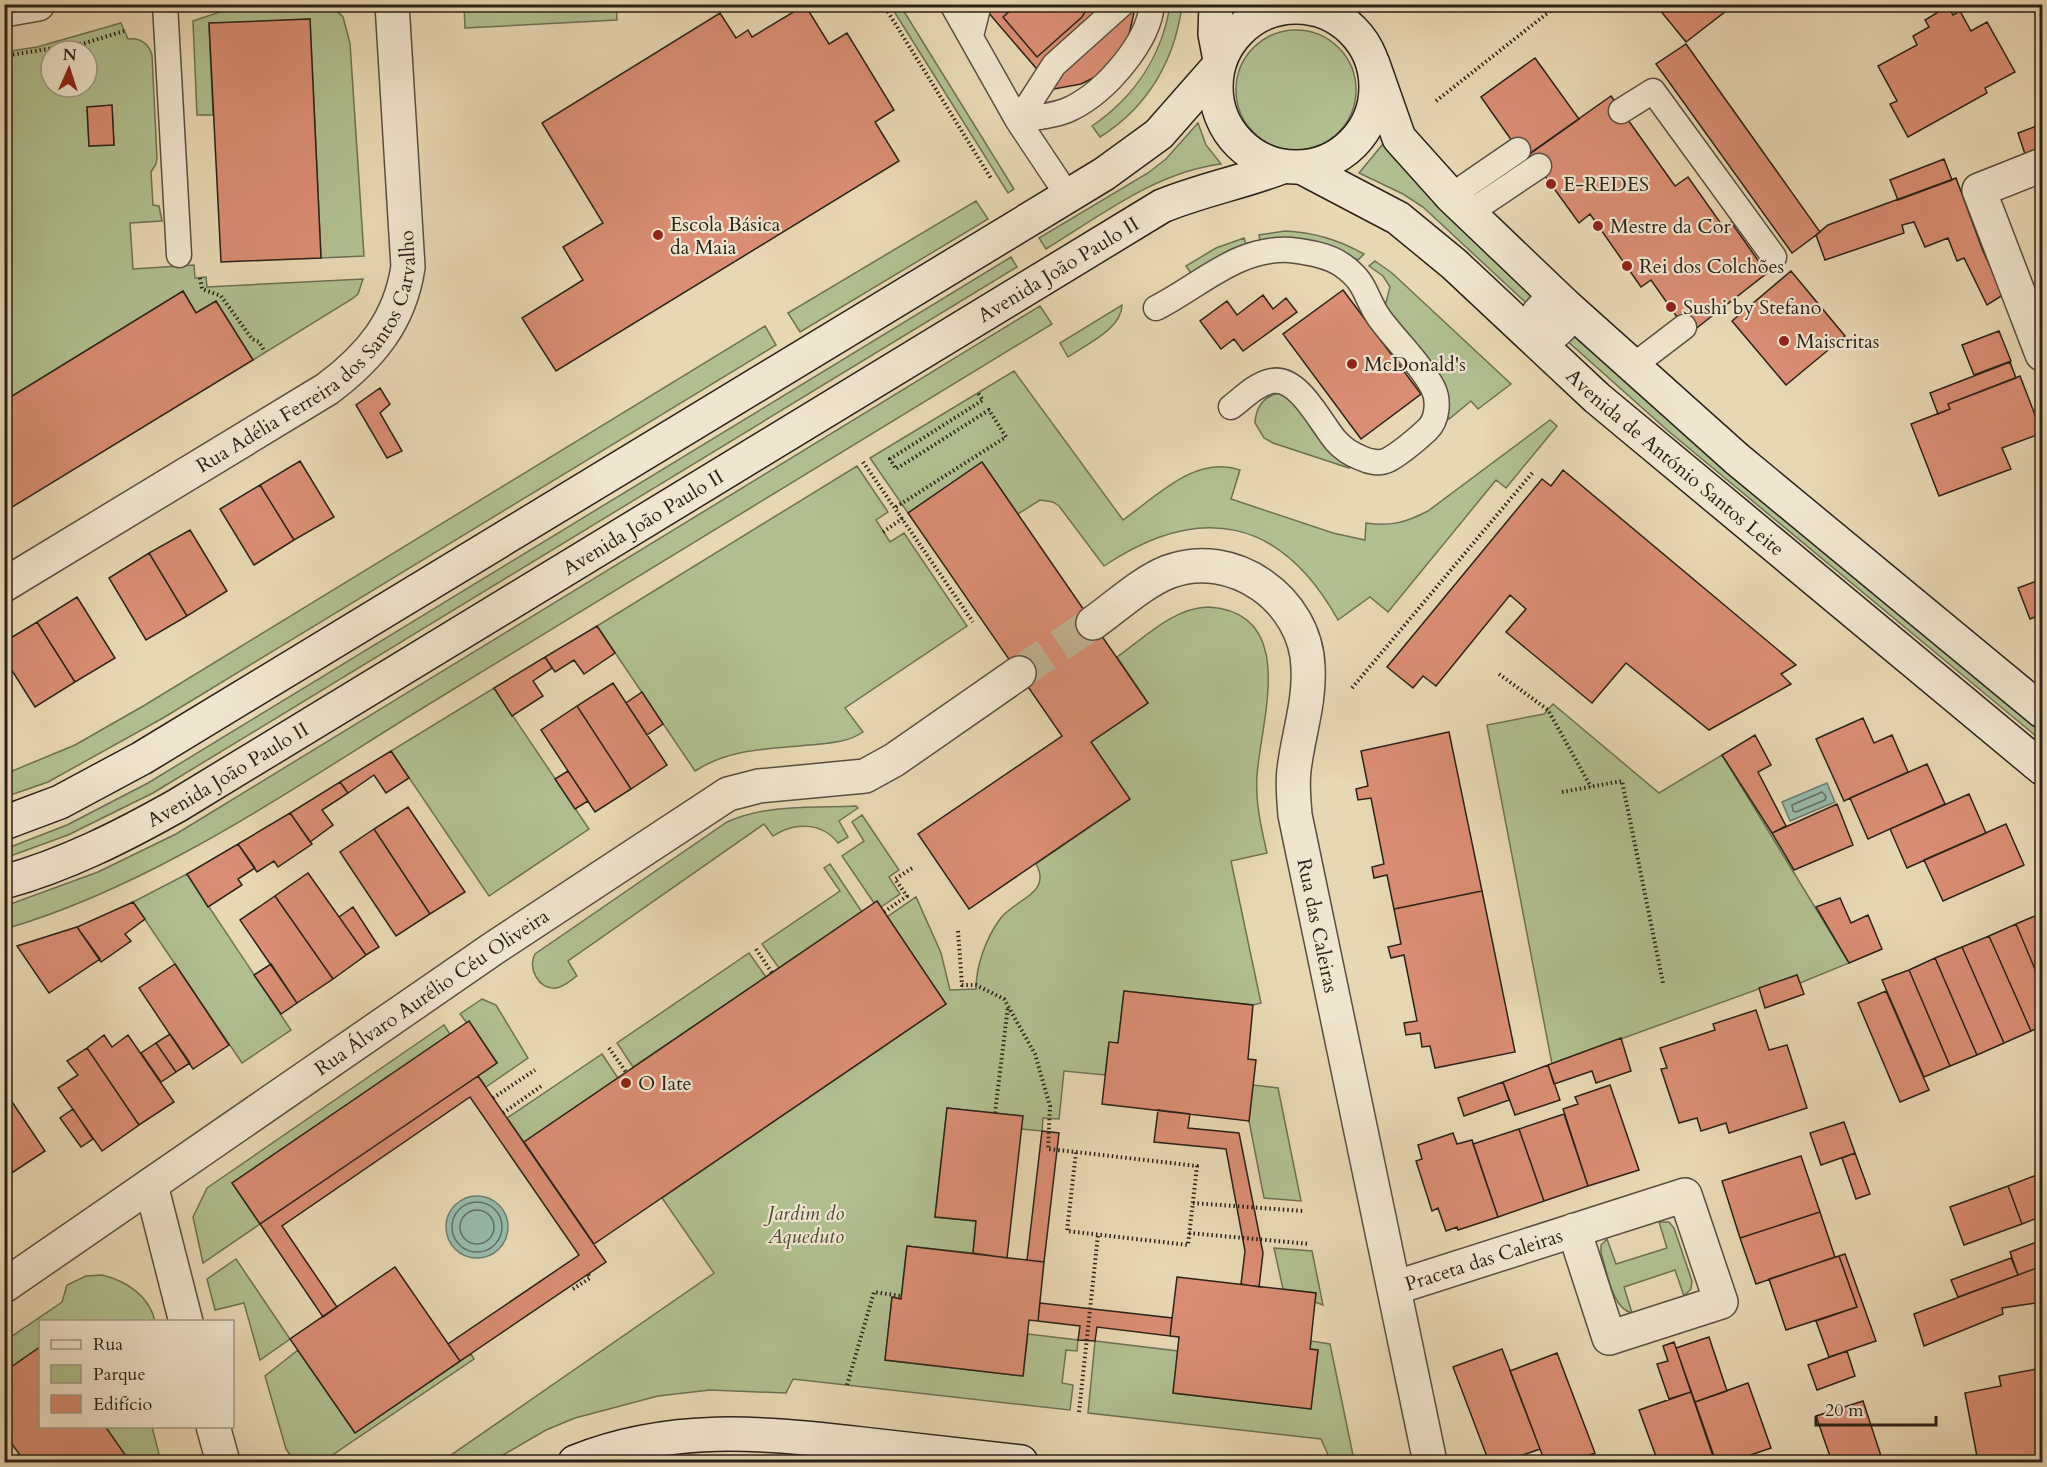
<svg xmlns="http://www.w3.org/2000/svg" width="2047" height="1467" font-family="Cardo,serif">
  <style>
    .green { fill: #b1bf90; stroke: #6e7054; stroke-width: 1.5; fill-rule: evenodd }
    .water { fill: #97baab; stroke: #6c7d71; stroke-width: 1.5 }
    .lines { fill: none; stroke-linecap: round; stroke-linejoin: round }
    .shore { stroke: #616e62; stroke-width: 1.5 }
    .building { fill: #da8d74; stroke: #2b2219; stroke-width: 1.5 }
    .street-tunnel { stroke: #c2b394; stroke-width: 33; stroke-dasharray: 33 16; stroke-linecap: butt }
    .lane-casing { stroke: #5a4f40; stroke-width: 27 }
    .street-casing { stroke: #5a4f40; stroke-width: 36 }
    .secondary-casing { stroke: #2b2219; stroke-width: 36 }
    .path { stroke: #2b2219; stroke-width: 4; stroke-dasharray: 1.5 3; stroke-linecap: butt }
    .lane { stroke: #f0e5ce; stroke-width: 24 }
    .street { stroke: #f0e5ce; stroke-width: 33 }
    .secondary { stroke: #f0e5ce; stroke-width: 33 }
    .poi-dot { fill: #8f2418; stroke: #f0e5ce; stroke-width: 2 }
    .labels { text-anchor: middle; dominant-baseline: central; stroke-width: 4.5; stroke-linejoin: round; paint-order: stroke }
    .poi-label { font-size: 20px; fill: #2b2219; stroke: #f0e5ce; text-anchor: start }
    .street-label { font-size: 20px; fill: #2b2219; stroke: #f0e5ce }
    .park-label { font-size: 20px; font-style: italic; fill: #4c4937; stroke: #f0e5ce }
  </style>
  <rect width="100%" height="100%" fill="#e8d7b3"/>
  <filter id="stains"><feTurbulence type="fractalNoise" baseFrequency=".00333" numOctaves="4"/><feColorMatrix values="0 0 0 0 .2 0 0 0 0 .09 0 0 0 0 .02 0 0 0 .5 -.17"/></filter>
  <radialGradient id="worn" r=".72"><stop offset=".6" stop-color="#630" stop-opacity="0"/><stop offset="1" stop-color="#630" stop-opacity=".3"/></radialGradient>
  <path class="green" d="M243,4l88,1 12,12 7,26 14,213 -43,2 -11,-239 -101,5 4,91h-16l-4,-94z
    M464,5h152l1,15 -152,8z
    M890,5h10l114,184 -6,4z
    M1170,5h12c-7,55 -34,102 -82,132l-8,-11c42,-29 70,-70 78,-121z
    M121,23l7,16c12,-2 21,5 24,16l5,103 -1,6 -5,8 2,33 6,1 3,15 -32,2 3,46 61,-4 1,13 11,-1 1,10 156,-8 -5,15 -6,5 -99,61 -37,-59 -20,12 -13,-22 -178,110v-349l32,-5zM51,51h36v36h-36zM112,106l2,39 -25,1 -2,-39z
    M1236 90a60 60 0 1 1 120 0a60 60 0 1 1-120 0Z
    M1198,123l8,22 15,19c-65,8 -121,52 -175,85l-7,-11 109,-65 18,-14z
    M1383,144l39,43 125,117 -9,10 -115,-107 -20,-13 -44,-21z
    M976,201l12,18 -188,113 -12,-19z
    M1285,231c29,1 54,9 79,23l-6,6 -19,-9 -79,-10 -1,-6z
    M1244,238l2,6 -16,6 -37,26 -7,-10 30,-18z
    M1011,257l6,10 -864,526 -85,42 -63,23v-9l62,-24 81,-42z
    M1375,261l17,12 119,111 -33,25 -7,-8 -22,18 -64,-113 5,-19 -7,-11 -14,-10z
    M1122,305c0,24 -37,40 -54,52l-8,-14z
    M1040,306l12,18c-205,125 -409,250 -613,374 -138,84 -279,186 -434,231v-23l93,-34 78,-38z
    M1565,322l110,101 367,304v14l-375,-311 -111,-99z
    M765,326l11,19 -613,373 -115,64 -43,15v-23l70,-29 70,-40z
    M1014,371l109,149c34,-24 72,-65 117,-50l-9,29 102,34 32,7 1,-17c24,4 41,-1 62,-12l122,-91 7,6 -51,62 -10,-8 -108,132 -18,-15 -32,23c-57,-103 -139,-118 -234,-54l-45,-60 -6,-4 -13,-2 -22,14 -36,-52 -74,51 -38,-55z
    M1285,392l66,71 -2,5 -76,-25 -9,-5 -9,-15c1,-19 12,-29 30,-31z
    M857,466l31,46 -12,8 14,22 14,-9 63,93 -122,82 18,24c-16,11 -34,11 -53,13 -40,4 -80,3 -115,26l-98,-145z
    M1208,607c91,5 53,113 49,168 -2,27 4,52 10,78l-36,8 30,142 -8,2 -129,-14 -6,52h-9l-4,32 -41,-4 -5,48 -16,-1 -1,13 -21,-2 1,-13 -75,-8 -12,109 41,4 -3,32 -66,-7 -6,53 -9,-1 -7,62 138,16 5,-42 50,6 -1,11 -11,-1 -4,33 11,2 -3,25 -277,-31 -7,14 -76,-3 -52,6 -83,22 -29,12 -55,32h-50l273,-189 -52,-75 284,-194 -59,-87 29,-20 25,56 9,37 26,-1c0,-23 10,-51 24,-70 13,-19 53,-25 36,-55l93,-64 -38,-58 57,-39 -31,-46c27,-19 56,-49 91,-50z
    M494,688l95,141 -100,67 -98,-145z
    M1553,704l106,89 63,-38 127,208 -49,20 -3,-8 -245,89 -65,-339 57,-11z
    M856,806l2,2 -19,13 9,16 -10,6c-16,-21 -44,-21 -65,-7l-9,-12 -196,137 9,15c-6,4 -13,11 -21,12 -17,2 -29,-20 -21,-34l192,-132c40,-18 86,-14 129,-16z
    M862,815l37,55 -10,7 11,17 -19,13 -4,-6 -3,2 -32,-47 22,-15 -12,-19z
    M830,864l32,48 -83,56 -17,-24 78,-53 -16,-23z
    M187,874l104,156 -49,33 -109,-161z
    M749,953l17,24 -133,90 -16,-24z
    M482,999l14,6 32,53 -42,29 -8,-11 19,-14 -28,-40 -2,1 -7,-9z
    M444,1025l6,9 -218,149 28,41 -57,39 -10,-46 14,-29z
    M602,1054l16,24 -94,64 -17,-24z
    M1253,1085l25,3 23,113 -37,-3 -15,-77z
    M1659,1222h10l5,6 18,53 -1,8 -7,7 -9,-26 -51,17 8,26c-20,-4 -25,-42 -31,-60v-8l6,-6 9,25 51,-16z
    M1274,1248l38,3 11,54 -8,-3 1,-9 -33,-4z
    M236,1259l54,80 -30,21 -16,-57 -29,7 -8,-31z
    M102,1275c25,6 47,21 53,46l-115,1v25l-35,25v-31l57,-39 5,-17 19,-9z
    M1095,1341l83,10 -5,42 138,16 7,-58 -8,-2 1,-8 19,3 24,116 -25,-3 -8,-18 -233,-26z
    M298,1350l57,83 116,-79 3,5 -152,103c-15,0 -27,2 -36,-13l-21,-73z
    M105,1427h47l9,35h-31z"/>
  <path class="water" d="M1827,783l8,19 -45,19 -8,-19z
    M446 1227a31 31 0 1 1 62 0a31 31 0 1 1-62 0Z"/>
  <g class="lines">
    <path class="shore" d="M1822,792l4,4 -1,4 -29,12 -3,-1 -1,-6z
      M452 1227a25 25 0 1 1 50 0a25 25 0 1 1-50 0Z
      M460 1227a17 17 0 1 1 34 0a17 17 0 1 1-34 0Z"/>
  </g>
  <path class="building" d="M981,4h155l-8,35 -11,19 -22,19 -14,7 -27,5z
    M1018,4h72l-8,13 -45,40 -34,-40z
    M1655,4h66l5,7 -40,31z
    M805,5l24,39 18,-11 47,77 -19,12 24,39 -343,210 -34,-53 61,-38 -20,-33 40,-24 -61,-100 178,-110 16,25 12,-8 4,7z
    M1948,6l5,9 7,-4 11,20 16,-9 28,50 -30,16 2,5 -79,44 -18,-33 7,-3 -19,-35 39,-21 -4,-9 16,-9 -4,-7z
    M310,19l11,239 -100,4 -12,-239z
    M1686,44l134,188 -28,21 -136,-189z
    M1535,58l44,61 -55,39 -43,-61z
    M1611,96l64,90 13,-9 36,51 7,-6 36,51 -78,61 -38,-54 -10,7 -51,-73 -11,9 -50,-69z
    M112,105l2,40 -25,1 -2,-39z
    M2042,124v24l-17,6 -7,-21z
    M1944,159l8,21 -54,20 -8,-20z
    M1956,178l27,73 20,44 -16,10 -23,-47 -7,3 -9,-23 -23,9 -11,-25 -12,3 2,8 -79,27 -9,-25 12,-10z
    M1791,271l54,65 -59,49 -54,-64z
    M1343,290l78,104 -60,45 -78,-105z
    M183,291l13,22 20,-12 37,59 -249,152v-111z
    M1263,295l10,14 13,-11 11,14 -54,39 -9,-12 -13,10 -21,-28 27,-20 10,14z
    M1999,331l12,30 -37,14 -12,-30z
    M2010,362l6,16 -68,26 2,5 -12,5 -8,-21z
    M2020,376l22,57 -40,15 9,21 -72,27 -28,-72 39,-15 -2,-5z
    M380,388l10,16 -10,9 22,38 -15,7 -31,-53z
    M300,461l34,56 -40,23 -34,-55z
    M982,462l166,241 -57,39 39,57 -161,110 -51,-75 144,-98 -154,-223z
    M1563,470l233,195 -15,9 10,10 -82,46 -83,-67 -34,40 -86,-71 20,-23 -16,-14 -74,91 -13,-10 -10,12 -26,-21 155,-188 9,7z
    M260,485l34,55 -40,25 -34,-56z
    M190,530l37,61 -40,25 -38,-63z
    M149,553l38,63 -41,24 -37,-62z
    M2042,579v35l-12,5 -12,-31z
    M77,597l38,61 -40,24 -38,-60z
    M37,622l38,60 -40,25 -31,-49v-16z
    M597,626l18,27 -31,21 -10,-14 -19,12 -10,-15z
    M545,657l7,11 -19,13 10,15 -31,20 -18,-28z
    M613,683l54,82 -36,24 -54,-83z
    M642,692l21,32 -16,11 -21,-32z
    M577,706l54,83 -36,23 -54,-82z
    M1863,718l11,25 18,-8 16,37 -64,29 -28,-62z
    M1449,732l33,159 -88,18 -7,-34 -13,3 -2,-11 12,-3 -13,-66 -13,2 -2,-11 12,-3 -7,-35z
    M1755,735l16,30 -13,7 28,54 -14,7 -50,-78z
    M391,751l18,27 -23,15 -12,-18 -26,18 -8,-11z
    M1927,764l18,40 -77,35 -18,-41z
    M568,771l20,30 -13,8 -20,-30z
    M340,782l8,11 -26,17 11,15 -23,17 -20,-29z
    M1969,794l17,39 -79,35 -17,-39z
    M1837,804l16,41 -59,25 -22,-37z
    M408,807l57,85 -35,22 -56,-85z
    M290,813l22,31 -34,23 -4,-6 -17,11 -19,-28z
    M2006,824l18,41 -81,36 -19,-41z
    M374,829l56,85 -34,22 -56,-84z
    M238,844l17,24 -17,11 4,6 -34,22 -21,-33z
    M308,873l58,82 -33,24 -58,-83z
    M1482,891l33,161 -80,16 -5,-22 -8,1 -2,-14 -14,2 -2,-12 13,-2 -13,-66 -13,3 -3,-11 13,-3 -7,-35z
    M275,896l58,83 -36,24 -57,-83z
    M1840,898l11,25 17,-8 14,34 -33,14 -33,-56z
    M877,901l69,103 -352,240 -70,-102z
    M133,902l12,17 -20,15 6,7 -30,21 -24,-35z
    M353,907l26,40 -13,8 -27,-38z
    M2042,913v73l-26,-62z
    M2016,924l26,62v40l-11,5 -42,-95z
    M77,927l23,32 -51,34 -32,-47z
    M1989,936l42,95 -27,12 -42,-96z
    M1962,947l42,96 -27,12 -42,-97z
    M1935,958l42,97 -27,11 -41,-96z
    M175,964l54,81 -36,24 -54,-81z
    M271,964l26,39 -16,11 -27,-39z
    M1909,970l41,96 -26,11 -42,-97z
    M1797,975l7,19 -39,14 -6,-20z
    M1124,991l129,14 -5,54 8,1 -7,61 -147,-17 7,-62 9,1z
    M1886,991l43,99 -29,12 -42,-99z
    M1756,1010l13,40 18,-5 20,63 -78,25 -3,-10 -25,8 -4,-13 -18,5 -18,-54 6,-1 -7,-20 55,-18 -2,-6z
    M469,1021l28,42 -237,161 -28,-41z
    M170,1034l20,29 -14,9 -20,-29z
    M104,1035l8,12 16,-12 46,67 -35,23 -52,-77z
    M1621,1038l10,33 -35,12 -4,-12 -38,13 -6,-19z
    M156,1043l20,29 -15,10 -20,-29z
    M87,1048l52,77 -37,26 -44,-63 20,-13 -11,-14z
    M1548,1065l12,35 -45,15 -12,-33z
    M478,1076l128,186 -146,99 -12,-17 131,-89 -109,-158 -188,129 55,81 -14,10 -63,-93z
    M1503,1082l6,18 -45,16 -6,-18z
    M1610,1085l29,85 -51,16 -25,-77 15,-5 -3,-7z
    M4,1090l41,61 -41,27z
    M947,1108l76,8 -16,142 -34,-5 3,-32 -41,-4z
    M73,1109l20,30 -12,8 -21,-29z
    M1158,1110l32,4 -2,14 51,5 24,120 -4,34 -18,-3 4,-33 -19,-102 -72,-7z
    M1564,1114l24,72 -44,15 -25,-72z
    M1844,1122l11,31 -34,12 -11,-32z
    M1519,1129l25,72 -46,16 -25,-73z
    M1042,1131l17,2 -15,129 -17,-2z
    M1453,1133l4,11 15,-4 26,77 -40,13 -1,-3 -11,4 -8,-23 -6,3 -16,-50 6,-2 -4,-14z
    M1855,1153l15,41 -14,5 -14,-41z
    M1801,1156l19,56 -80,26 -18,-57z
    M2042,1173v43l-20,8 -14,-38z
    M2008,1186l14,38 -58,21 -14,-38z
    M1820,1212l15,45 -79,27 -16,-46z
    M2042,1240v26l-24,9 -8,-23z
    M907,1246l137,16 -6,59 -9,-1 -6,56 -138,-16 7,-63 9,2z
    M1845,1254l31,87 -47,16 -13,-36 41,-14 -18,-51z
    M1839,1256l18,51 -71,23 -17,-51z
    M2011,1258l7,17 -60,22 -7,-17z
    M2042,1266v36l-40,6 1,6 -79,32 -10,-32z
    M395,1267l65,94 -105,72 -65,-94z
    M1177,1277l139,16 -6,56 8,1 -7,59 -138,-16 6,-56 -9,-1z
    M1040,1303l132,15 -2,18 -73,-9 -2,14 -17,-1 2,-14 -42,-5z
    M1709,1337l18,54 -32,11 -19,-54z
    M1674,1342l17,50 -22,7 -12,-35 11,-3 -5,-15z
    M40,1347v79h65l25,36h-105l-21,-29v-61z
    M1502,1349l38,100 -37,13h-14l-36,-95z
    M1847,1351l8,25 -38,14 -9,-25z
    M1557,1353l38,100 -25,9h-25l-35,-91z
    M2042,1368v94h-64l-13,-69 36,-7 -2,-10z
    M1748,1383l23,65 -41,14h-14l-21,-60z
    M1691,1392l23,67 -10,3h-46l-19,-52z
    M1863,1401l20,61h-51l-16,-46z"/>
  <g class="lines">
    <path class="street-tunnel" d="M1019,673l74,-50"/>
    <g class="lane-casing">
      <path id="lane" d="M165,4l14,251
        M952,4l66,117 50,75
        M971,36l8,-32
        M1621,111l32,-20 121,166
        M1018,121c17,-4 39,-5 54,-13 34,-17 77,-66 80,-104
        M1018,121l36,-56 68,-61
        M1451,196l67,-46
        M1469,213l70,-47
        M1156,308c44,-22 81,-61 134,-58 18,2 38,5 52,15 26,18 22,32 38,54 17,23 40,44 53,69 6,12 5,32 -6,42 -11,10 -26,23 -39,30 -8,4 -19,2 -27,-2 -10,-4 -18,-9 -25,-17 -15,-17 -37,-65 -64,-60 -16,3 -29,17 -41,26
        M1633,366l51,-39"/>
    </g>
    <g class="street-casing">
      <g id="street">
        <path d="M4,10l34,-6"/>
        <path d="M2042,165l-63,25 63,164"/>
        <path d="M1547,304l18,18 -9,9 -18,-17z"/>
        <path id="s1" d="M4,585l323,-196c43,-32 73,-68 81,-122l-16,-263"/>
        <path id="s2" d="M1093,623c24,-17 48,-40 75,-51 65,-25 138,28 140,95 2,36 -10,68 -14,103 -2,15 0,30 1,45l135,647"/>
        <path d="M151,1185l35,137"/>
        <path id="s3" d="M4,1286l490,-338 234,-154 31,-8 106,-10 29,-16 125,-87"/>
        <path id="s4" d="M1394,1288l291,-93 36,107 -112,36 -35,-108"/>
        <path d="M213,1426l10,36"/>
      </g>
    </g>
    <g class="secondary-casing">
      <g id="secondary">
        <path d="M1216,4l-1,30 5,26"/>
        <circle cx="1296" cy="87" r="80"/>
        <path d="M1373,64l26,74 52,58 114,109 172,154 305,252"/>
        <path id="s5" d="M1303,168l95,50 56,46 143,134 445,370"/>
        <path d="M4,823l56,-21 82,-44 962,-584 55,-40 58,-66"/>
        <path id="s6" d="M4,882c62,-17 119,-46 174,-77l984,-599c39,-16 81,-24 120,-39"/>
        <path d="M575,1462c94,-38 189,-30 287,-18 53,6 106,12 159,18"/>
      </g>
    </g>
    <path class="path" d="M883,4l109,176
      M4,56l81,-13 39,-12
      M1436,101l123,-97
      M200,278l2,11 19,7 31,43 7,3 6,10
      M863,462l110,160
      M896,507l110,-70 -17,-27 -93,59 -6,-10 93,-59 -5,-7
      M883,532l20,-14
      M1499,674l49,36 43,77
      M1352,688l181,-216
      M1562,792l60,-11 41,202
      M884,912l23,-16 -12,-17 19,-12
      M958,931l4,54h14l28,14 31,55 15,52 -2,43 28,3
      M756,949l16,24
      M609,1048l17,24
      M493,1098l42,-28
      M503,1113l40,-28
      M995,1113l13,-107
      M1076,1152l121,14 -9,79 -121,-14z
      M1193,1203l110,8
      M1189,1233l121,11
      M573,1289l17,-11 -2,-4
      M847,1385l27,-93 27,4
      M1079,1412l19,-177"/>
    <use href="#lane" class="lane"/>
    <use href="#street" class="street"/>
    <use href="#secondary" class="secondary"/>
  </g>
  <g class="poi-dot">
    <circle cx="1551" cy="184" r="6"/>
    <circle cx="1598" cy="226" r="6"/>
    <circle cx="658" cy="235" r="6"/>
    <circle cx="1627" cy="266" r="6"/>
    <circle cx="1671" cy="307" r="6"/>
    <circle cx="1784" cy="341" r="6"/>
    <circle cx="1352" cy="364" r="6"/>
    <circle cx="626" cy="1083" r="6"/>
  </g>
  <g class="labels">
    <g class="poi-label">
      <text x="1563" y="184">E-REDES</text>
      <text x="670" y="224">Escola Básica<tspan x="670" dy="23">da Maia</tspan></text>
      <text x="1610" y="226">Mestre da Cor</text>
      <text x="1639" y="266">Rei dos Colchões</text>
      <text x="1683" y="307">Sushi by Stefano</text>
      <text x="1796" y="341">Maiscritas</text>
      <text x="1364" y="364">McDonald's</text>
      <text x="638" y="1083">O Iate</text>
    </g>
    <g class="street-label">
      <text stroke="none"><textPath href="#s6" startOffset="1221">Avenida João Paulo II</textPath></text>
      <text stroke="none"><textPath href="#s1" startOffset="396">Rua Adélia Ferreira dos Santos Carvalho</textPath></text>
      <text stroke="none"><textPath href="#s5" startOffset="477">Avenida de António Santos Leite</textPath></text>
      <text stroke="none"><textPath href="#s6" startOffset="735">Avenida João Paulo II</textPath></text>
      <text stroke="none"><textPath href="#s6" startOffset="249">Avenida João Paulo II</textPath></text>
      <text stroke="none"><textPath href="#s2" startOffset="549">Rua das Caleiras</textPath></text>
      <text stroke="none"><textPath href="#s3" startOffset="519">Rua Álvaro Aurélio Céu Oliveira</textPath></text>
      <text stroke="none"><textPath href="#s4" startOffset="94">Praceta das Caleiras</textPath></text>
    </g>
    <g class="park-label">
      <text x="806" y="1213">Jardim do<tspan x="806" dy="23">Aqueduto</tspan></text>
    </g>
  </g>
  <rect width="2047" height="1467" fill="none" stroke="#e8d7b3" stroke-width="24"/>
  <rect x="6" y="6" width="2035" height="1455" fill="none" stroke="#2b2219" stroke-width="3"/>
  <rect x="12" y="12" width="2023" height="1443" fill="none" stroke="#2b2219" stroke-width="1.5"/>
  <rect x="39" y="1320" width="195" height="108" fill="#f0e5ce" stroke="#a19786" stroke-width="1.5"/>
  <rect x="51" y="1340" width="30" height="9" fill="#f0e5ce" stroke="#a19786" stroke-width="1.5"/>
  <text x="93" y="1350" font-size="18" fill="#2b2219">Rua</text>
  <rect x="51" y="1365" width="30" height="18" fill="#b1bf90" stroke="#a19786" stroke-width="1.5"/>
  <text x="93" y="1380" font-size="18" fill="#2b2219">Parque</text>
  <rect x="51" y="1395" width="30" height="18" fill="#da8d74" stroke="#a19786" stroke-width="1.5"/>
  <text x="93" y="1410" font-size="18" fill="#2b2219">Edifício</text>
  <g transform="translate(69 69) rotate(3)"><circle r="28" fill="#f0e5ce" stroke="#a19786" stroke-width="1.5"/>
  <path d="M0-4.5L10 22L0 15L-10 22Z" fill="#8f2418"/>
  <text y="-9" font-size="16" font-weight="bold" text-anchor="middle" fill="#2b2219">N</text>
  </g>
  <path d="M1816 1416v9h120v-9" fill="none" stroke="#2b2219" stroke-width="3"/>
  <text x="1825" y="1416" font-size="18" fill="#2b2219" stroke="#f0e5ce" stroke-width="4.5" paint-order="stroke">20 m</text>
  <rect width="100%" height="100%" filter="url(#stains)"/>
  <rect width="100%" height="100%" fill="url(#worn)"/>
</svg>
